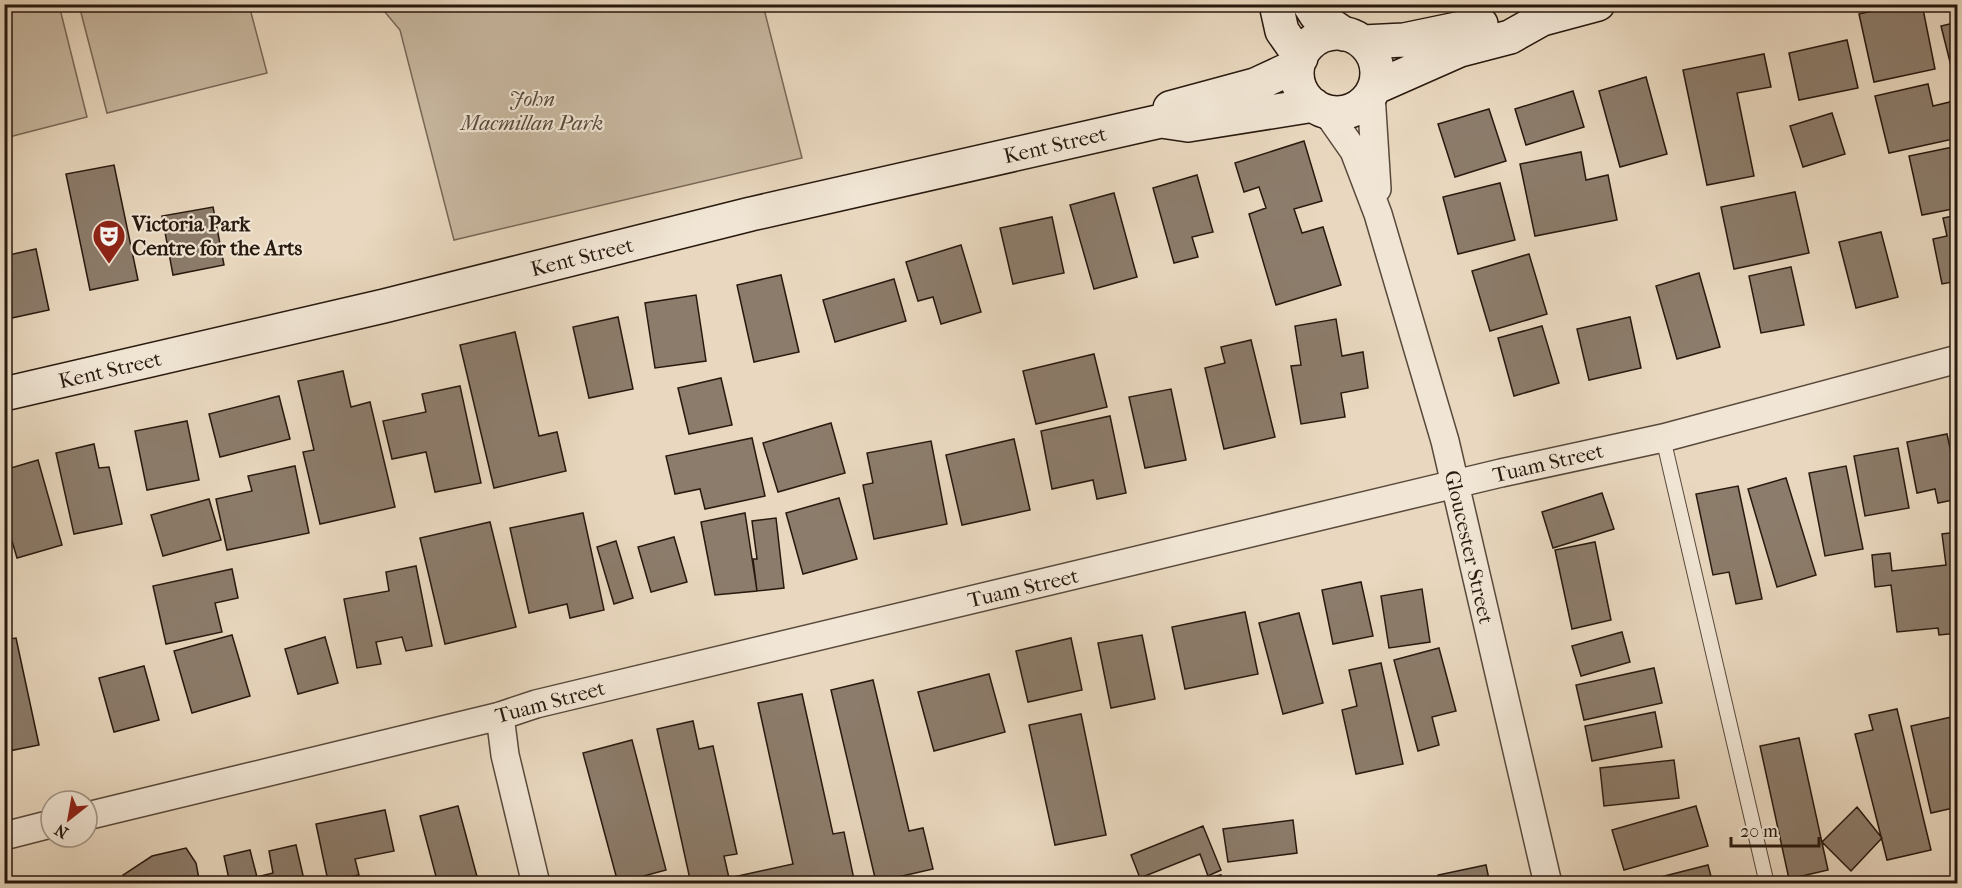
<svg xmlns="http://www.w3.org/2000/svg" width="1962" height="888" font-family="'IM FELL French Canon',serif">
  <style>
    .green { fill: #c8b8a1; stroke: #786858; stroke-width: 1.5 }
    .building { fill: #8c7c6b; stroke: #28190f; stroke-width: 1.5 }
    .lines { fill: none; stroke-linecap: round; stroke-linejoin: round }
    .lane-casing { stroke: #58493b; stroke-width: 16 }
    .street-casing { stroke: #58493b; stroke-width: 30 }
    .secondary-casing { stroke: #28190f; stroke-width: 36 }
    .lane { stroke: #f1e6d5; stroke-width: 14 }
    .street { stroke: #f1e6d5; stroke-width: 27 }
    .secondary { stroke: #f1e6d5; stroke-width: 33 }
    .labels { text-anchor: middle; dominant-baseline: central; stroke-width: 4.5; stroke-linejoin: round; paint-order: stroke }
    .park-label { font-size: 21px; font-style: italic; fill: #58493b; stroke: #f1e6d5 }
    .street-label { font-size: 21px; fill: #28190f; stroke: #f1e6d5 }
    .poi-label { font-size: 21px; font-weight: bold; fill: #28190f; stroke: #f1e6d5; text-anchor: start }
  </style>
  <rect width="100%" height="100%" fill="#e9d8bf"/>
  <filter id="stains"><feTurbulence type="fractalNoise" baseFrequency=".00333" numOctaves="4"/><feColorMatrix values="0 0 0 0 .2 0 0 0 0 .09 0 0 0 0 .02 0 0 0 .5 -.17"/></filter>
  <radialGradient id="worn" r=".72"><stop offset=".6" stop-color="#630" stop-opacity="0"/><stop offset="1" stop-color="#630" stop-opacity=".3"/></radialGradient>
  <path class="green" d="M4,5h55l28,112 -82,21z
    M79,5h170l18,68 -160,40z
    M379,5h384l39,153 -348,82 -54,-210z"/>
  <path class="building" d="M1903,4h19l13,65 -61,13 -15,-68z
    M1958,22v47l-6,1 -11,-44z
    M1847,40l11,48 -59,12 -10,-47z
    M1764,54l7,33 -34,6 17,83 -47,9 -24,-115z
    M1646,77l21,77 -47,13 -21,-76z
    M1928,84l5,22 25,-6v38l-69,15 -14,-57z
    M1573,91l11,36 -58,18 -11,-36z
    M1489,109l17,52 -51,16 -17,-53z
    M1832,113l13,41 -42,13 -13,-41z
    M1304,141l18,60 -28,8 8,24 21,-6 18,58 -65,20 -27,-91 17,-6 -7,-21 -15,5 -9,-29z
    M1958,146v62l-36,7 -13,-59z
    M1581,152l5,28 22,-5 9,45 -82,16 -15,-72z
    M114,165l24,115 -48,10 -24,-116z
    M1197,175l16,57 -21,5 6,20 -24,6 -21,-75z
    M1500,183l15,57 -57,14 -15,-57z
    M1795,192l14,61 -75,16 -13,-62z
    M1114,193l23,84 -43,12 -24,-84z
    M213,207l11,58 -51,10 -11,-59z
    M1958,215v66l-16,3 -9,-45 14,-3 -4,-18z
    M1052,217l12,56 -51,11 -13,-56z
    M1881,232l17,65 -42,11 -17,-66z
    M961,245l20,67 -40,12 -8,-27 -15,4 -12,-39z
    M36,249l13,61 -42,9 -3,-12v-51z
    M1529,254l18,60 -57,17 -18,-60z
    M1791,267l13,58 -43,8 -12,-57z
    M1699,273l21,74 -43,12 -21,-73z
    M781,275l18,77 -45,10 -17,-77z
    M894,279l12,42 -71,21 -12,-42z
    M696,295l10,66 -51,7 -10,-65z
    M618,317l15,72 -44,9 -16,-71z
    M1630,317l11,51 -52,12 -12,-51z
    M1336,319l6,37 21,-4 5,36 -27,5 4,24 -44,7 -10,-58 10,-1 -6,-39z
    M1542,326l17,57 -45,13 -16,-58z
    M515,332l24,104 18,-4 9,39 -72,17 -34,-143z
    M1251,340l24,97 -51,12 -19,-81 20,-5 -4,-16z
    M1094,354l13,53 -71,17 -13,-53z
    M343,371l8,36 19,-5 25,105 -75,17 -17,-72 11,-2 -16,-69z
    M721,378l11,47 -43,9 -11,-46z
    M460,386l21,97 -46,9 -9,-40 -34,7 -9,-38 43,-9 -4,-18z
    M1171,389l15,71 -41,8 -16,-71z
    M279,396l11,43 -70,18 -11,-43z
    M1110,416l16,77 -29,6 -4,-19 -41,9 -11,-58z
    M187,421l12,59 -52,10 -12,-59z
    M831,423l14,50 -67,19 -15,-49z
    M1947,434l11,51v14l-20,4 -3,-14 -18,4 -10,-51z
    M752,438l13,58 -60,13 -5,-20 -25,5 -9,-38z
    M1014,439l16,71 -68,15 -16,-70z
    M931,441l16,83 -73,15 -11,-54 10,-2 -6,-30z
    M94,444l5,24 10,-1 13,57 -48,10 -18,-81z
    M1898,448l11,60 -44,8 -11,-60z
    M38,460l24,85 -45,13 -13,-44v-44z
    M295,466l14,67 -82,17 -11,-51 36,-8 -4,-15z
    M1846,466l17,83 -38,7 -16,-83z
    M1786,478l30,97 -39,12 -29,-98z
    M1738,486l24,113 -26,5 -7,-32 -16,3 -17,-81z
    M1602,493l12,36 -61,19 -11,-36z
    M839,498l18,61 -54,15 -17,-61z
    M209,499l12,41 -58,16 -12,-41z
    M583,513l21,97 -34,8 -3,-14 -38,9 -19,-85z
    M745,513l12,78 -42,4 -14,-73z
    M776,518l8,70 -27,3 -4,-32h4l-5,-38z
    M490,522l26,105 -71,17 -25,-106z
    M1958,532v101l-19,2 -1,-7 -41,4 -6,-47 -16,2 -3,-32 18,-2 2,18 54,-6 -4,-31z
    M674,537l13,45 -36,10 -13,-45z
    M616,541l17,57 -19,6 -17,-57z
    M1595,542l16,78 -39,9 -17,-79z
    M416,566l16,80 -26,5 -4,-14 -26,5 5,22 -24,4 -13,-69 45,-8 -3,-19z
    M232,569l6,29 -23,5 7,29 -56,12 -13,-58z
    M1361,582l12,54 -40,8 -11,-54z
    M1422,589l8,53 -41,6 -8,-52z
    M1245,612l13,62 -73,15 -13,-62z
    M1299,613l24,90 -40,11 -24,-91z
    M1622,632l8,30 -49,14 -9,-30z
    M232,635l18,61 -58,17 -18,-62z
    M1142,635l13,64 -44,9 -13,-65z
    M325,637l13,46 -40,11 -13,-45z
    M16,638l23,107 -35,7v-112z
    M1071,638l11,52 -54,12 -12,-51z
    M1439,648l17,63 -24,6 7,28 -21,6 -24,-91z
    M1381,663l22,101 -47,10 -14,-64 15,-4 -8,-36z
    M144,666l15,54 -45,12 -15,-54z
    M1654,668l8,35 -78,17 -8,-35z
    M989,674l16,58 -71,19 -16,-59z
    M873,680l36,151 14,-3 10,41 -57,13 -45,-192z
    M802,694l31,140 11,-2 11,52h-164l-34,-155 36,-8 6,28 14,-3 24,108 -13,2 5,22 64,-14 -35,-161z
    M1897,709l34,141 -44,10 -32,-126 18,-4 -4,-15z
    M1655,712l7,35 -70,14 -7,-35z
    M1081,714l25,121 -51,10 -26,-120z
    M1956,716l2,91 -27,6 -20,-87z
    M1799,738l29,132 -39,9 -29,-133z
    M632,740l34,130 -48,13 -35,-130z
    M1674,760l5,38 -75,8 -4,-38z
    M458,806l21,78h-41l-18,-68z
    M1696,806l12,40 -84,24 -12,-40z
    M1857,807l25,31 -31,33 -29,-29z
    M385,810l9,41 -39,8 4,16 -31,6 -12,-57z
    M1293,820l4,33 -69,9 -5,-33z
    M1203,826l18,44 -13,6 -8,-22 -60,24 -9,-23z
    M296,845l9,39h-75l-6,-28 26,-6 7,27 16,-4 -4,-22z
    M186,848l10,15 4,21h-75l-2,-9 29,-19z
    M1486,865l4,19h-51l-1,-9z
    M1708,865l5,19h-80z
    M1221,875l2,9h-25l-1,-4z
    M670,877v7h-46z"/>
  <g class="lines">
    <g class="lane-casing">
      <path id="lane" d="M1663,438l104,446"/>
    </g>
    <g class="street-casing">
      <path id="street" d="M1371,94l6,95
        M1326,111l28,40 24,63 67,227 103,443
        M500,716l5,39 31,129
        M87,816l413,-100 36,-12 965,-231 162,-35 295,-79
        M4,836l47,-12"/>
    </g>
    <g class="secondary-casing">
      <path id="secondary" d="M1276,4l6,27 19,27
        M1309,4l7,11 28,19
        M1297 73a40 40 0 1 1 80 0a40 40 0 1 1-80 0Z
        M1363,42l41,-2 77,-16
        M1374,88l86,-38 50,-13 32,-18 56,-15
        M1170,108l85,-23 43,-20
        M4,394l380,-88 367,-92 410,-93 27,4 126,-20"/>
    </g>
    <use href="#lane" class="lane"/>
    <use href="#street" class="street"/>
    <use href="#secondary" class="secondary"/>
  </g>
  <defs>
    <g id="theatre-pin" transform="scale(1.725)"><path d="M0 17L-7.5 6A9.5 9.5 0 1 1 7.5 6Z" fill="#8f2418" stroke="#f1e6d5"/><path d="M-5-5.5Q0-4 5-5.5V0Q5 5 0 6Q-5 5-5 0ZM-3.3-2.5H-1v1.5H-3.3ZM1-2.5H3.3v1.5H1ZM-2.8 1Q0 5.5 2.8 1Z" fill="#fff"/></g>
  </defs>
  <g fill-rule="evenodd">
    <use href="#theatre-pin" x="109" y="236"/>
  </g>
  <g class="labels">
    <g class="park-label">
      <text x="532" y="99">John<tspan x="532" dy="24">Macmillan Park</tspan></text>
    </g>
    <g class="street-label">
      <text transform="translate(1055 145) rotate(-13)">Kent Street</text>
      <text transform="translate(582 257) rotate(-14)">Kent Street</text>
      <text transform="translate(110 370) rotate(-13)">Kent Street</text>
      <text transform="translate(1548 463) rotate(-13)">Tuam Street</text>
      <text transform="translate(1469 547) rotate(77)">Gloucester Street</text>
      <text transform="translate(1023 588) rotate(-13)">Tuam Street</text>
      <text transform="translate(550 702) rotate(-15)">Tuam Street</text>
    </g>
    <g class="poi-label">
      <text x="132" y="224">Victoria Park<tspan x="132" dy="24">Centre for the Arts</tspan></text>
    </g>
  </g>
  <rect width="1962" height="888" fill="none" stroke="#e9d8bf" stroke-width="24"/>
  <rect x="6" y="6" width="1950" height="876" fill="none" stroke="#28190f" stroke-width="3"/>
  <rect x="12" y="12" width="1938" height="864" fill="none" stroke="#28190f" stroke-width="1.5"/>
  <g transform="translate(69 819) rotate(211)"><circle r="28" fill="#f1e6d5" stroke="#a19486" stroke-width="1.5"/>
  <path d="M0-4.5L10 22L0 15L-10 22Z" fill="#8f2418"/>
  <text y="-9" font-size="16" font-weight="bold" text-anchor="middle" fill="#28190f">N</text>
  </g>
  <path d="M1731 837v9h88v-9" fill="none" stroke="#28190f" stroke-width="3"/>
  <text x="1740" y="837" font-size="18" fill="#28190f" stroke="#f1e6d5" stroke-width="4.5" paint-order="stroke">20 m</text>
  <rect width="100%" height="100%" filter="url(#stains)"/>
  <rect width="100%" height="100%" fill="url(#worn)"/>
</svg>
